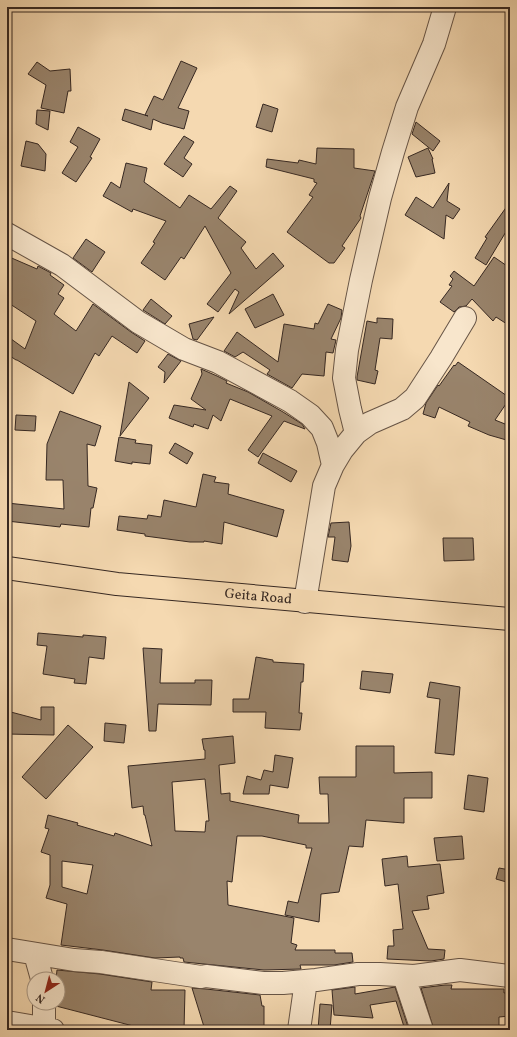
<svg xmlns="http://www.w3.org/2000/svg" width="517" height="1037" font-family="Vollkorn,serif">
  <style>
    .building { fill: #99846c; stroke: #362822; fill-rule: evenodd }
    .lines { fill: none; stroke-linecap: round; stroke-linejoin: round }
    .minor-casing { stroke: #665446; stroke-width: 24 }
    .highway-casing { stroke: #362822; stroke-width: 24 }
    .minor { stroke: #f8e6cc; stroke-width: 22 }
    .highway { stroke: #f5d9b1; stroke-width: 22 }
    .labels { text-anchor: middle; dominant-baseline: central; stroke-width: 4; stroke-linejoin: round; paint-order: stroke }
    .street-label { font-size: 14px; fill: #362822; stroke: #f8e6cc }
  </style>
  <rect width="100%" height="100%" fill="#f5d9b1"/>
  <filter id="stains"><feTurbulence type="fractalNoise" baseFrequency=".005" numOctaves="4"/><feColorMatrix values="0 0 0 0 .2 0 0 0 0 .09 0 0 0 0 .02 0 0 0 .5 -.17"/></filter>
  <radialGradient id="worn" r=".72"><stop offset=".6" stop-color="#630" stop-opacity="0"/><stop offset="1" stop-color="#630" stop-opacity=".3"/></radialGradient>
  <path class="building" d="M181,61l16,7 -19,40 11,3 -5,18 -22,-6 -9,-4 -2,11 -29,-10 3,-11 23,7 -3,-1 9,-19 9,4z
    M37,62l13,9 20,-2 1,22h-3l-4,22 -23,-5 5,-23 -18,-11z
    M263,104l15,5 -6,23 -16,-5z
    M37,110l13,1 -2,19 -12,-6z
    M416,122l24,19 -7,10 -21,-17z
    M78,127l22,12 -10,18 2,1 -16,24 -14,-9 16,-26 -8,-5z
    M184,136l10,6 -10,16 8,6 -9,13 -19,-13z
    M26,141l12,3 8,10 -1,17 -24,-5z
    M317,148l37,1v19l21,3 -15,45 1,2 -19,28 3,2 -11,15h-5l-42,-31 26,-35 -4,-2 8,-12 -3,-1v-3l-48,-12 1,-8 31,4 1,-3 17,4z
    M428,148l5,11h-1l3,14 -19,4 -8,-20z
    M126,163l21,5 -3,14 36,26 9,-13 22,14 19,-23 7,5 -19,27 28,24 -5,6 15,21 17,-16 11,13 -55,48 10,-22 -4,-3 -17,23 -11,-8 24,-31 -26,-47 -21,33 -3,-2 -16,23 -24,-17 14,-20 -2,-1 13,-21 -33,-12 -1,3 -29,-16 8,-14 9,6z
    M449,183l-2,18 13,8 -7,10 -7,-4 -2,24 -39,-24 11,-18 17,11z
    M510,202v23l-24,40 -11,-7 12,-20 -2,-1z
    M86,239l19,13 -13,20 -19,-14z
    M7,256l30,13 1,-3 13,7 -1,2 14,10 -6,9 6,4 -10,16 22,17 17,-27 38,28 14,9 -8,12 -25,-17 -13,20 -4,-3 -22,41 -56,-34h-1l-9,-6v-18l18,13 11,-28 -29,-19z
    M494,257l16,11v58l-14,-9 -3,4 -21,-22 -6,7 -7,1 -5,5 -14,-10 12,-16 -3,-1 4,-6 -3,-3 4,-5 20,15z
    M273,294l11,21 -29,13 -10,-19z
    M151,299l21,17 -7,8 -22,-14z
    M328,304l14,6 -1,8 -10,21 5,1 -3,13 -7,-1 -2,24 -22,-2 -10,14 -25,-14 3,-4 -27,-18 -8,5 -11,-6 13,-19 41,30 6,-38 30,5 1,-6 3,1z
    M214,317l-17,23 -4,-1 -4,-15z
    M377,318l16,1 -1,20 -12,-1 -5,32 3,1 -3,13 -18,-4v-3l10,-56 10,2z
    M168,354l13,7 -17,22 1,-11 -7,-5z
    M458,362l52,36 -15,22 15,6v15l-21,-6 -21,-9 2,-4 -31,-15 -4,11 -12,-4 3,-11 12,-18 1,1 15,-21 1,1z
    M201,369l16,7 10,5 -1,2 22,9 35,20 19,12 3,5 -21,-8 -26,36 -10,-7 24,-34 -42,-17 -9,22 -8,-6 -5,14 -14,-5 -1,3 -24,-9 5,-13 32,5 -15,-11 11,-25z
    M129,382l20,16 -29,38z
    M60,411l41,15 -6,20 -8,-2 1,42 9,2 -4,20h-2l-2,19 -28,-3 -1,3 -53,-6v-18l57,6 -1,-29h-17l1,-36z
    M16,415l20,1 -1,15 -20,-1z
    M119,437l17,3 -1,3 17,2 -2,19 -18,-2v2l-17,-3z
    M175,443l18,10 -6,11 -18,-11z
    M263,453l34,18 -6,11 -33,-19z
    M203,474l13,3 -2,5 15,2 -1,10 56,16 -7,27 -53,-15 -2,22 -18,-3v1h-14l-45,-6v-2l-28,-4 2,-14 28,3 1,-4 13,2 3,-17 32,7z
    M349,522l2,24 -3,16 -16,-2 3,-23h-7l3,-14z
    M443,538h30l1,22 -30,1z
    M38,633l45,4v-2l23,2 -2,22 -15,-2 -3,27 -12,-1 1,-4 -32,-5 4,-28 -10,-1z
    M143,648l19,1 -2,34h35v-3h17l-1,25 -53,-1 -2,27h-7z
    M256,657l17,3v2l31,2 -1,18h-2l-2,31h3l-2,17 -35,-2 1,-16h-33v-13h16z
    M362,671l31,3 -3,19 -30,-4z
    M430,682l30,5 -6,68 -19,-2 5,-54 -13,-2z
    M41,707h13v28l-47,-1v-23l34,9z
    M105,723l21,2 -2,18 -20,-2z
    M68,725l25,22 -47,52 -24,-22z
    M233,736l2,27 -16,2 2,29 9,-1v8l69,14 -1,8h31l-1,-29h-8l-1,-17h37v-31h38v27l38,-1v26h-28v25l-38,-3 -3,27 -14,-1 -10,46 -18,2 -2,28 -34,-7 3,-14 10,2 14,-55h-6v-3l-44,-9h-25l-5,46 -5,-1 1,24 66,13 -3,25 6,2 -2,5h40v3h17l1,9 -19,3h-34l1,4 -37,1 -80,-8 -1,-4h-3v-1l-25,1 -52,-8 -42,-5 6,-41 -21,-6 4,-13v-30l-9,-3 8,-23 -4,-1 3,-13 30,8 -1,2 37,11 1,-3 37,13 -7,-31h-1l-1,-9 -11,2 -4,-42 77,-7v-9h-1l-2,-11zM205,779l4,42h-3l-1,11 -30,-1 -3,-49zM62,861l31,4 -6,29 -25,-7z
    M275,755l18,3 -5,30 -18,-3 -1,9h-26l4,-18 14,4 3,-10 9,2z
    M468,775l20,3 -4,34 -20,-3z
    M462,836l2,23 -27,2 -3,-23z
    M407,856l1,11 32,-3 4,29 -17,3 2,13 -17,2 16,38 17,1 -1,9 -13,2 -44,-2 1,-13h6l-1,-16 10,-1 -5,-45 -13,2 -3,-27z
    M499,868l11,2v13l-14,-4z
    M57,970l43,4 52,8 -1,8h34l-1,40h-43v-2l-85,-22 1,-3h1v-24h-2z
    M445,985h7l-1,4h53v4l6,-1v24l-11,1v13h-65l-13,-42z
    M355,987v7l40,-7 14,43h-4l-9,-29 -26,4 3,13 -39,-3 -2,-25z
    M192,988l14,1 54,6 2,11h2v24h-59z
    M320,1004l12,1 -2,25h-12z"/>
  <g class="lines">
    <g class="minor-casing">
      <path id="minor" d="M7,234l55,31 76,57 46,27 34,13 72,39 20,14 12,13 6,15 5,22
        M356,433l-6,-24 -6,-31 3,-28 14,-70 19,-82 13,-46 14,-45 27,-63 11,-37
        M305,602l19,-116 9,-21 9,-15 14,-17 14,-10 32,-14 13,-11 26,-40 24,-40
        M7,949l67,11 27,2 100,15 5,-1 57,7h20l33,-3 42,-6h22l34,2 46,-6 50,6
        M35,954l7,25
        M404,976l18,54
        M7,1022l46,8
        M44,1028v-25
        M299,1030l7,-49"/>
    </g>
    <g class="highway-casing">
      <g id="highway">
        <path id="s1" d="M7,568l110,16 393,35"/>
      </g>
    </g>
    <use href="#minor" class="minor"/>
    <use href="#highway" class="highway"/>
  </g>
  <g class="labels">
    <g class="street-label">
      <text stroke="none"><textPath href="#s1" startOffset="253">Geita Road</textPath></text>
    </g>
  </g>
  <rect width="517" height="1037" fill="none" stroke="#f5d9b1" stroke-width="24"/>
  <rect x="8" y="8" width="501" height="1021" fill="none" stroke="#362822" stroke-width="2"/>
  <rect x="12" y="12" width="493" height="1013" fill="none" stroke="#362822"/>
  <g transform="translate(46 991) rotate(216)"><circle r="19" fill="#f8e6cc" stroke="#aa9a88"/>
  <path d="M0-3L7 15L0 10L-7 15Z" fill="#8f2418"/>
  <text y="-6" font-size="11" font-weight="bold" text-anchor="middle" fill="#362822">N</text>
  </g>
  <rect width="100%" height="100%" filter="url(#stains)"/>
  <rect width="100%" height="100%" fill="url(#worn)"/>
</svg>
